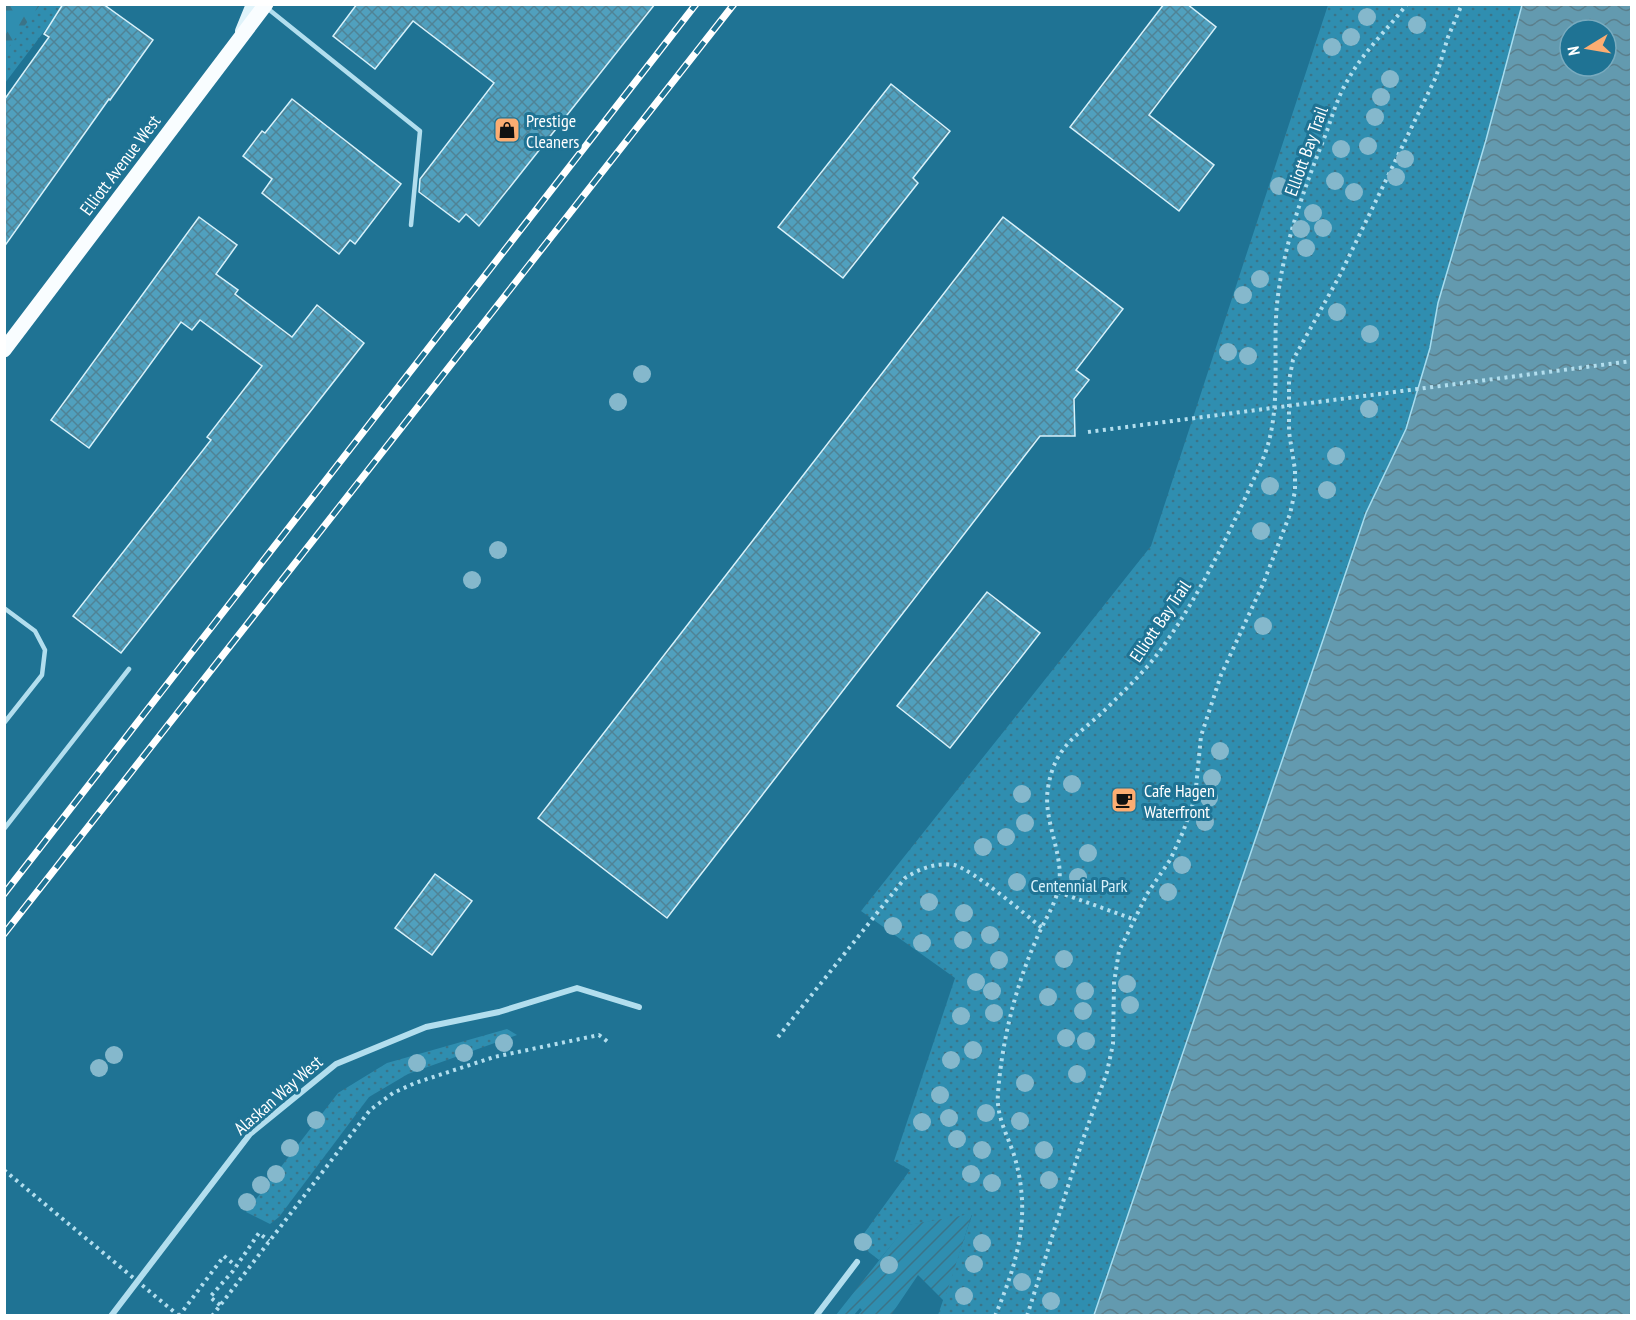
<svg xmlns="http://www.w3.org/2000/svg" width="1636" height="1320" font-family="'PT Sans Narrow',sans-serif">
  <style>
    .grass { fill: url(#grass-dots) }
    .forest { fill: url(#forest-firs) }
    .garden { fill: url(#garden-furrows) }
    .water { fill: url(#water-waves); stroke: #a6ddf0; stroke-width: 1.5; fill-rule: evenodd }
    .building { fill: url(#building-cross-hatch); stroke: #d8f1fa; stroke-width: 1.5 }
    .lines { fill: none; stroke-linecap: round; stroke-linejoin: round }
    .path { stroke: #b2deee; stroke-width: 4; stroke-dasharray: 3 4.5; stroke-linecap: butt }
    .lane { stroke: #b2deee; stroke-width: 4.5 }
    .street { stroke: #b2deee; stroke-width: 6 }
    .secondary { stroke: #dff3fa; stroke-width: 12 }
    .primary { stroke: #f9fdff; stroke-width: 15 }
    .rail-casing { stroke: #fff; stroke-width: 7 }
    .rail { stroke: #1f7394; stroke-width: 4.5; stroke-dasharray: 14; stroke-linecap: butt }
    .path-bridge { stroke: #b2deee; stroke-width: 4; stroke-dasharray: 3 4.5; stroke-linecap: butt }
    .tree { fill: #85b8cc }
    .labels { text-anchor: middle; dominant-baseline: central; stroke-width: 6; stroke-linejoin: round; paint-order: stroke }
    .poi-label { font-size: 18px; fill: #fff; stroke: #1f7394; text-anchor: start }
    .street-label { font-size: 18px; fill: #fff; stroke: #1f7394 }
    .park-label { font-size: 18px; fill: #d8f1fa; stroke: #1f7394 }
  </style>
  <defs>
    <pattern id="grass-dots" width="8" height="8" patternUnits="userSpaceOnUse" patternTransform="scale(1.5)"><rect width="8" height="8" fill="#2f8eb0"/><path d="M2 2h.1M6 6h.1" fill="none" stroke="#3b7488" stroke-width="1.8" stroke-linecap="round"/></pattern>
    <pattern id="forest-firs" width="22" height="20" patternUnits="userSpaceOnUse" patternTransform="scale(1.5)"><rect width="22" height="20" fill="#2f8eb0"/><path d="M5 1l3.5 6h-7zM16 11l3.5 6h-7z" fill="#3b7488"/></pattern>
    <pattern id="garden-furrows" width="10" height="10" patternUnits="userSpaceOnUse" patternTransform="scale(1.5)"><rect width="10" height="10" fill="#2f8eb0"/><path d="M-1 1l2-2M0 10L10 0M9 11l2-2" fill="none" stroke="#3b7488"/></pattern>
    <pattern id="water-waves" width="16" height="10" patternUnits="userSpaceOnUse" patternTransform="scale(1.5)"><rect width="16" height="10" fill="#639aaf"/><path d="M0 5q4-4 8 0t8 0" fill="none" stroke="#5b7f8c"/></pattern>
    <pattern id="building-cross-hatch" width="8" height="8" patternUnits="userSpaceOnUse" patternTransform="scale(1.5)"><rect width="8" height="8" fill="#50a0be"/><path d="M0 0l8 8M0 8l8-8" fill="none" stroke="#4f8396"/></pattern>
  </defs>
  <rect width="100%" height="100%" fill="#1f7394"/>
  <path class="grass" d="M5,5h59l-59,78z
    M1328,5h194l-36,135 -48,163 -8,45 -24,81 -40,84 -272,802h-156l34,-100 -64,10 -29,35 -22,-17 53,-73 -16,-9 61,-183 -94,-67 290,-365z
    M507,1029l10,6 -109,39 -39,23 -90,120 -9,7 -24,-12 92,-119 49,-30z"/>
  <path class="forest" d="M5,4l35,1 -35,47 -1,-47z"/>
  <path class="garden" d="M972,1214l-28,87 -26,-26 -27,40h-33l4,-5 -2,-2 -6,7h-18l71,-90z"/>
  <path class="water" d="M1522,5h109v1310h-537l272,-802 40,-84 24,-81 8,-45 48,-163zM1570,30h36v36h-36z"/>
  <path class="building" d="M63,4h40l50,36 -43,60 -1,-1 -105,148v-147l45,-63 -5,-3z
    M357,4h298l-176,222 -13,-12 -7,8 -40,-30 1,-13 74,-96 -81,-62 -38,48 -42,-33z
    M1164,4h23l29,23 -67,88 65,50 -35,46 -109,-84z
    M891,84l59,47 -37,47 5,5 -75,95 -65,-51z
    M292,99l109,85 -46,60 -5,-4 -11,14 -77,-61 10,-14 -29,-23 19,-25 3,2z
    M199,217l38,28 -21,29 22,16 -3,4 57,43 25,-32 47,38 -243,310 -48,-37 138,-176 -4,-3 55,-71 -62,-46 -8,10 -11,-8 -92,126 -38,-28z
    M1003,217l120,92 -47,61 13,10 -15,19 1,37h-35l-373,482 -129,-100z
    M987,592l53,41 -90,115 -53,-42z
    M435,874l37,27 -40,54 -37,-27z"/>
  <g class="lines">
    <path class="path" d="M1088,432l544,-71
      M1058,892l75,27
      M778,1037l127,-159c14,-9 31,-16 49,-13 18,4 71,49 88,63
      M220,1305l-10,-8 23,-26 26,-38 10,8
      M179,1316l45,-60 12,10
      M212,1316l158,-206 23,-17 22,-10 79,-26 105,-22 9,7
      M995,1316c23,-55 37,-102 19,-161 -7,-21 -18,-39 -16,-62 4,-52 17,-105 38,-153 6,-15 16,-30 21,-46 11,-35 -15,-71 -9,-106 7,-46 34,-54 63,-84 19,-19 38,-37 53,-59 38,-53 71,-124 98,-184 21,-47 10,-107 15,-157 6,-59 28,-118 50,-173 6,-18 12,-37 22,-53 15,-27 39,-49 58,-74
      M1027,1316l55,-174 25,-70 6,-28 1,-61 5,-32 28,-57 23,-34 13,-28 12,-34 6,-62 20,-61 42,-91 27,-70 5,-23v-21l-6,-38v-51l4,-21 47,-85 96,-198 12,-40 14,-33"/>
    <path class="lane" d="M267,8l153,123 -9,94
      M4,608l31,23 10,19 -3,25 -38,48
      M4,829l125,-160"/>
    <path class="street" d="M111,1316l139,-182 86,-70 90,-37 73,-15 78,-24 62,19
      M816,1316l41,-54"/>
    <path class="secondary" d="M241,31l11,-27"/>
    <path class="primary" d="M4,350l262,-346"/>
    <g class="rail-casing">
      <path id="rail" d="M4,894l692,-890
        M4,934l730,-930"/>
    </g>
    <use href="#rail" class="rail"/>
    <path class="path-bridge" d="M4,1170l175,146"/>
  </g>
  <g class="tree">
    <circle cx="1367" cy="17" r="9"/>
    <circle cx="1417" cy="25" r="9"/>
    <circle cx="1351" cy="37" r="9"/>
    <circle cx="1332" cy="47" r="9"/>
    <circle cx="1390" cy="79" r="9"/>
    <circle cx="1381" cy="97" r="9"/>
    <circle cx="1375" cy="117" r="9"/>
    <circle cx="1368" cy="146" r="9"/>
    <circle cx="1341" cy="149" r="9"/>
    <circle cx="1405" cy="159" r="9"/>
    <circle cx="1396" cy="177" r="9"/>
    <circle cx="1335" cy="181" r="9"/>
    <circle cx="1279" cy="186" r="9"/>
    <circle cx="1354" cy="192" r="9"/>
    <circle cx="1313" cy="213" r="9"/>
    <circle cx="1323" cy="228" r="9"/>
    <circle cx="1301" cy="229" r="9"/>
    <circle cx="1306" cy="248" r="9"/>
    <circle cx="1260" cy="279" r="9"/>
    <circle cx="1243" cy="295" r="9"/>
    <circle cx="1337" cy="312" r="9"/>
    <circle cx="1370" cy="334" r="9"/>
    <circle cx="1228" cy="352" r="9"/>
    <circle cx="1248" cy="356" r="9"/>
    <circle cx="642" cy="374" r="9"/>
    <circle cx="618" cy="402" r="9"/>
    <circle cx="1369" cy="409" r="9"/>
    <circle cx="1336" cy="456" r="9"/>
    <circle cx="1270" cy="486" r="9"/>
    <circle cx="1327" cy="490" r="9"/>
    <circle cx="1261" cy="531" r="9"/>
    <circle cx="498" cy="550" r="9"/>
    <circle cx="472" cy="580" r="9"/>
    <circle cx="1263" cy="626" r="9"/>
    <circle cx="1220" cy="751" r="9"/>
    <circle cx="1212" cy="778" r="9"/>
    <circle cx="1072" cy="784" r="9"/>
    <circle cx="1022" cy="794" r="9"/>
    <circle cx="1209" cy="798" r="9"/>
    <circle cx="1205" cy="822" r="9"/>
    <circle cx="1025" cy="823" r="9"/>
    <circle cx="1006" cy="837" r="9"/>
    <circle cx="983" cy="847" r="9"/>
    <circle cx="1088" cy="853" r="9"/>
    <circle cx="1182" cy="865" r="9"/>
    <circle cx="1078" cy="877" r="9"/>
    <circle cx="1017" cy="882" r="9"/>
    <circle cx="1168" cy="892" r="9"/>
    <circle cx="929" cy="902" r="9"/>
    <circle cx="964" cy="913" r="9"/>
    <circle cx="893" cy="926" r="9"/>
    <circle cx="990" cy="935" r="9"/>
    <circle cx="963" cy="940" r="9"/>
    <circle cx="922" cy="943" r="9"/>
    <circle cx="1064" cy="959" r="9"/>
    <circle cx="999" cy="960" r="9"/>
    <circle cx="976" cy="982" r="9"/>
    <circle cx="1127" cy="984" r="9"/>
    <circle cx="992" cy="991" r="9"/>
    <circle cx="1085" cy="991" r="9"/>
    <circle cx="1048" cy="997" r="9"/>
    <circle cx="1130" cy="1005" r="9"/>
    <circle cx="1083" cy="1011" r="9"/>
    <circle cx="994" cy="1013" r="9"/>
    <circle cx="961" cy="1016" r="9"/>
    <circle cx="1066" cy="1038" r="9"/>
    <circle cx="1086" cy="1041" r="9"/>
    <circle cx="504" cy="1043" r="9"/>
    <circle cx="973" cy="1050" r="9"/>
    <circle cx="464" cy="1053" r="9"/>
    <circle cx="114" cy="1055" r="9"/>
    <circle cx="951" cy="1060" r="9"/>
    <circle cx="417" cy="1063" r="9"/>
    <circle cx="99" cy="1068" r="9"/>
    <circle cx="1077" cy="1074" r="9"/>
    <circle cx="1025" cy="1083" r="9"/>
    <circle cx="940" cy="1095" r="9"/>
    <circle cx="986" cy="1113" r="9"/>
    <circle cx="949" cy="1118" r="9"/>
    <circle cx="316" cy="1120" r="9"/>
    <circle cx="1020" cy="1121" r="9"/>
    <circle cx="922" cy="1122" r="9"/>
    <circle cx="957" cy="1139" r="9"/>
    <circle cx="290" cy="1148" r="9"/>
    <circle cx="982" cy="1150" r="9"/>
    <circle cx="1044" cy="1150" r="9"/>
    <circle cx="276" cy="1174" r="9"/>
    <circle cx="971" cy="1174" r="9"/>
    <circle cx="1049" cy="1180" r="9"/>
    <circle cx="992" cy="1183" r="9"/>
    <circle cx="261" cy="1185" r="9"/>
    <circle cx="247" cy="1202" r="9"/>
    <circle cx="863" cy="1242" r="9"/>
    <circle cx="982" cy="1243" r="9"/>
    <circle cx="974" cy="1264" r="9"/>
    <circle cx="889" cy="1265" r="9"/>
    <circle cx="1022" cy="1282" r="9"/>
    <circle cx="964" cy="1296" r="9"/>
    <circle cx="1051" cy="1301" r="9"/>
  </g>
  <defs>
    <g id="shop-square" transform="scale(1.35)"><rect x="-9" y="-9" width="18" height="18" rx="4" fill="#fcad72" stroke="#1f7394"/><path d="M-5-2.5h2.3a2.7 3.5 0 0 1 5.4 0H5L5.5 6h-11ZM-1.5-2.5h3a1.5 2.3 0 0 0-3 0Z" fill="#111"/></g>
    <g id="cafe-square" transform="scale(1.35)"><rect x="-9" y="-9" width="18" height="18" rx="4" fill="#fcad72" stroke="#1f7394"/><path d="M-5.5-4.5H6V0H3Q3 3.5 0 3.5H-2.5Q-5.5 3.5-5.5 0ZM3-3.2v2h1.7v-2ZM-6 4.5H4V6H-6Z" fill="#111"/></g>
  </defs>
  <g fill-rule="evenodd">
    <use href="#shop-square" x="507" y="130"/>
    <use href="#cafe-square" x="1124" y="800"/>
  </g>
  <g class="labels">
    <g class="poi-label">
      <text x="526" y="120">Prestige<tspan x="526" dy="21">Cleaners</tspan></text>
      <text x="1144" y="790">Cafe Hagen<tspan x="1144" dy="21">Waterfront</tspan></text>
    </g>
    <g class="street-label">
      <text transform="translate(1306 151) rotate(-70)">Elliott Bay Trail</text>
      <text transform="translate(120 165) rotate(-53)">Elliott Avenue West</text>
      <text transform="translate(1160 621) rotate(-56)">Elliott Bay Trail</text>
      <text transform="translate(278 1095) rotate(-41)">Alaskan Way West</text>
    </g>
    <g class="park-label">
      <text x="1079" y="885">Centennial Park</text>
    </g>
  </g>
  <rect width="1636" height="1320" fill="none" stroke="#ffffff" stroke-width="12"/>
  <g transform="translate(1588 48) rotate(259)"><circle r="28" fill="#1f7394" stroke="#79abbf" stroke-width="1.5"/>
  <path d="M0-4.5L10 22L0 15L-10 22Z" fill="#fcad72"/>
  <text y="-9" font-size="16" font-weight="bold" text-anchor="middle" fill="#ffffff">N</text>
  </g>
</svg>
